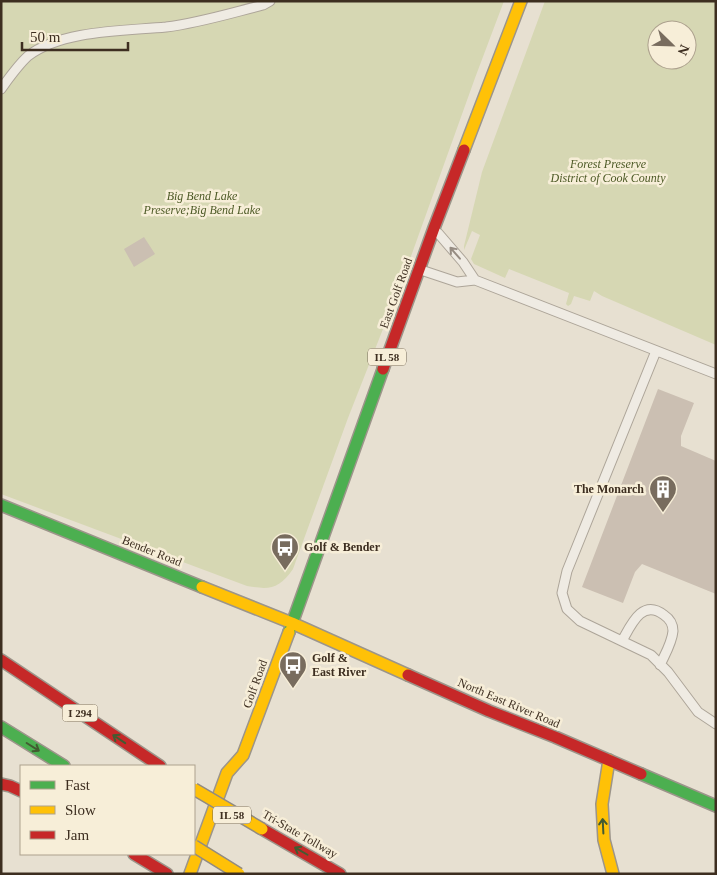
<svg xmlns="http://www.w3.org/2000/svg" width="717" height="875" font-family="Georgia,serif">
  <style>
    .green { fill: #d6d7b3; fill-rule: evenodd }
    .building { fill: #cbbfb2 }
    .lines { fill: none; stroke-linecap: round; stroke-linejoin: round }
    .lane-casing { stroke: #ada599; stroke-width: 11 }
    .fast-casing { stroke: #9c958a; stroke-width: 14 }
    .slow-casing { stroke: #9c958a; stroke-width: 14 }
    .jam-casing { stroke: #9c958a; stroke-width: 14 }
    .lane { stroke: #efebe3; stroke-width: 9 }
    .fast { stroke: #4caf50; stroke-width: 11 }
    .slow { stroke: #ffc107; stroke-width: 11 }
    .jam { stroke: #c62828; stroke-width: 11 }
    .slow-bridge-casing { stroke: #928b80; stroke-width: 14; stroke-linecap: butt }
    .slow-bridge { stroke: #ffc107; stroke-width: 11 }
    .oneway { stroke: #968c82 }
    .oneway2 { stroke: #425b31 }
    .labels { text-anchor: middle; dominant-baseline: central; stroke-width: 5; stroke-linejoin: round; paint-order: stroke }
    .shield { fill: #f7eed8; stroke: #756857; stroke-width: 1 }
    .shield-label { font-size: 11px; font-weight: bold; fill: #3d2e20 }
    .park-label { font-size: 12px; font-style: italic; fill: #4d5a26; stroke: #f7eed8 }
    .street-label { font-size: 12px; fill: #3d2e20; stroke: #f7eed8 }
    .poi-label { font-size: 12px; font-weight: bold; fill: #3d2e20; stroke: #f7eed8; text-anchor: start }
  </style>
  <rect width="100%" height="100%" fill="#e7e0d1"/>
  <path class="green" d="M1,1h503l-29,77 -70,195 -57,145 -55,151c-14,20 -23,21 -46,17l-246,-92z
    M545,1h171v344l-114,-49 -8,-5 -4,10 -16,-5 -3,8 -3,2 -2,-2 3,-11 -60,-24 -4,9 -31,-14 -3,-5 9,-24 -8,-4 -8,19v-4l18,-74zM657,30h30v30h-30z"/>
  <path class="building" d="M144,237l11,17 -21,13 -10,-18z
    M658,389l36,14 -13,33v10l35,15v133l-74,-30 -7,8 -12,31 -41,-16z"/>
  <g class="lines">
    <g class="lane-casing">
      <path id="lane" d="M1,89c8,-11 17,-24 27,-33 34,-26 96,-25 138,-29 33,-4 65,-14 97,-22l7,-4
        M438,233l25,29 12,18
        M421,270l36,12 18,-2 241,94
        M656,351l-89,220 -5,22 5,16 13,12 71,34 17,17 30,40 18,12
        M622,641c9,-16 20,-43 42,-26 6,4 9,10 9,16 -1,12 -8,23 -13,34"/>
    </g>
    <g class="fast-casing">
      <path id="fast" d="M1,505l201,82
        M289,632l94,-263
        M1,727l63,39
        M641,774l75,32"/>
    </g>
    <g class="slow-casing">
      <path id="slow" d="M464,150l57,-149
        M202,587l90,36 116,52
        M609,760l-7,44 2,36 9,34
        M190,874l37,-101 16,-18 46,-123"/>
    </g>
    <g class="jam-casing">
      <path id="jam" d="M383,369l51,-141 30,-78
        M1,660l159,106
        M408,675l81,36 66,26 86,37
        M1,784l9,2 11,5
        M262,829l78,45
        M134,854l33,20"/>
    </g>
    <use href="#lane" class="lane"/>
    <use href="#fast" class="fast"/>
    <use href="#slow" class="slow"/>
    <use href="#jam" class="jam"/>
    <g class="slow-bridge-casing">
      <path id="slow-bridge" d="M194,789l68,40
        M194,846l45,28"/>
    </g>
    <use href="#slow-bridge" class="slow-bridge"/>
  </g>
  <defs><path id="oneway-shaft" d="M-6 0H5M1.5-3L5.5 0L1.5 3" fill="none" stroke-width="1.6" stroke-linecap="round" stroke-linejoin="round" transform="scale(1.25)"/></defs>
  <use class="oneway" href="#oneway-shaft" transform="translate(455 253) rotate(-131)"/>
  <g class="oneway2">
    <use href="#oneway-shaft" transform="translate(119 739) rotate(-146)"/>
    <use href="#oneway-shaft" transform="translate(33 747) rotate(32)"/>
    <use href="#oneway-shaft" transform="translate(603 826) rotate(-93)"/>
    <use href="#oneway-shaft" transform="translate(301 851) rotate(-150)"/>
  </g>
  <defs>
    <g id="building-pin" transform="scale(1.4375)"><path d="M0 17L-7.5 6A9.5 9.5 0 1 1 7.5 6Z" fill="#786c5e" stroke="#f7eed8"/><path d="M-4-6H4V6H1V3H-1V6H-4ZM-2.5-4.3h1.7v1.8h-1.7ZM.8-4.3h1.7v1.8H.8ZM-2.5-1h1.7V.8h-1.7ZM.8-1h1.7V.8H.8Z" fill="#fff"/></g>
    <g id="bus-pin" transform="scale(1.4375)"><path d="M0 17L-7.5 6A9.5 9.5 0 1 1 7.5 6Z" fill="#786c5e" stroke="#f7eed8"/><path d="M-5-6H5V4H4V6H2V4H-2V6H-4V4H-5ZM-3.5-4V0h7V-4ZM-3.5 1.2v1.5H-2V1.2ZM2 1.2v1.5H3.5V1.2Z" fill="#fff"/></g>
  </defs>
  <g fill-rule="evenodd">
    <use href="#building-pin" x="663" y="489"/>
    <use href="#bus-pin" x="285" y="547"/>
    <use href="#bus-pin" x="293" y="665"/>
  </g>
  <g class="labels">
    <g class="shield">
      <rect x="368" y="348.5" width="38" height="17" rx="4"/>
      <rect x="62.5" y="704.5" width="35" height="17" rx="4"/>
      <rect x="213" y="806.5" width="38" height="17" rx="4"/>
    </g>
    <g class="shield-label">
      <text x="387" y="357">IL 58</text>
      <text x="80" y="713">I 294</text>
      <text x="232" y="815">IL 58</text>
    </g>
    <g class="park-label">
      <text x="608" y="164">Forest Preserve<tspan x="608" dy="14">District of Cook County</tspan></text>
      <text x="202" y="196">Big Bend Lake<tspan x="202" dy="14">Preserve;Big Bend Lake</tspan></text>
    </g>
    <g class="street-label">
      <text transform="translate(396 293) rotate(-70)">East Golf Road</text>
      <text transform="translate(152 551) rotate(22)">Bender Road</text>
      <text transform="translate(255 684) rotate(-70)">Golf Road</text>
      <text transform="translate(509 703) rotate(23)">North East River Road</text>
      <text transform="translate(300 834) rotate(30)">Tri-State Tollway</text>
    </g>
    <g class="poi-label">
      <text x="644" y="489" text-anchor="end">The Monarch</text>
      <text x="304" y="547">Golf &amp; Bender</text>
      <text x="312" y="658">Golf &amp;<tspan x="312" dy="14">East River</tspan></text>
    </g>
  </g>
  <rect width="717" height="875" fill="none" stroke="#3d2e20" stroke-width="5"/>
  <rect x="20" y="765" width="175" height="90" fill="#f7eed8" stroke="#ada18e"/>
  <rect x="30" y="781" width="25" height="8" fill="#4caf50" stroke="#ada18e"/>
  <text x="65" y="790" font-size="15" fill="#3d2e20">Fast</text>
  <rect x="30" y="806" width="25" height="8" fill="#ffc107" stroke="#ada18e"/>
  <text x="65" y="815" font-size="15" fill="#3d2e20">Slow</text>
  <rect x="30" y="831" width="25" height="8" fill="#c62828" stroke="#ada18e"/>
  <text x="65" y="840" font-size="15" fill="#3d2e20">Jam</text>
  <g transform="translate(672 45) rotate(113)"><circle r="24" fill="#f7eed8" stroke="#ada18e"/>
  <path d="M0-4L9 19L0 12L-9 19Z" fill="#786c5e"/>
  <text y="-8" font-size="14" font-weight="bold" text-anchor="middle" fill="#3d2e20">N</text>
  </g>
  <path d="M22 42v8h106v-8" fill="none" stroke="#3d2e20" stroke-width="2.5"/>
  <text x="30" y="42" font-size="15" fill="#3d2e20" stroke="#f7eed8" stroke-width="4" paint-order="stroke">50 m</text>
</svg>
